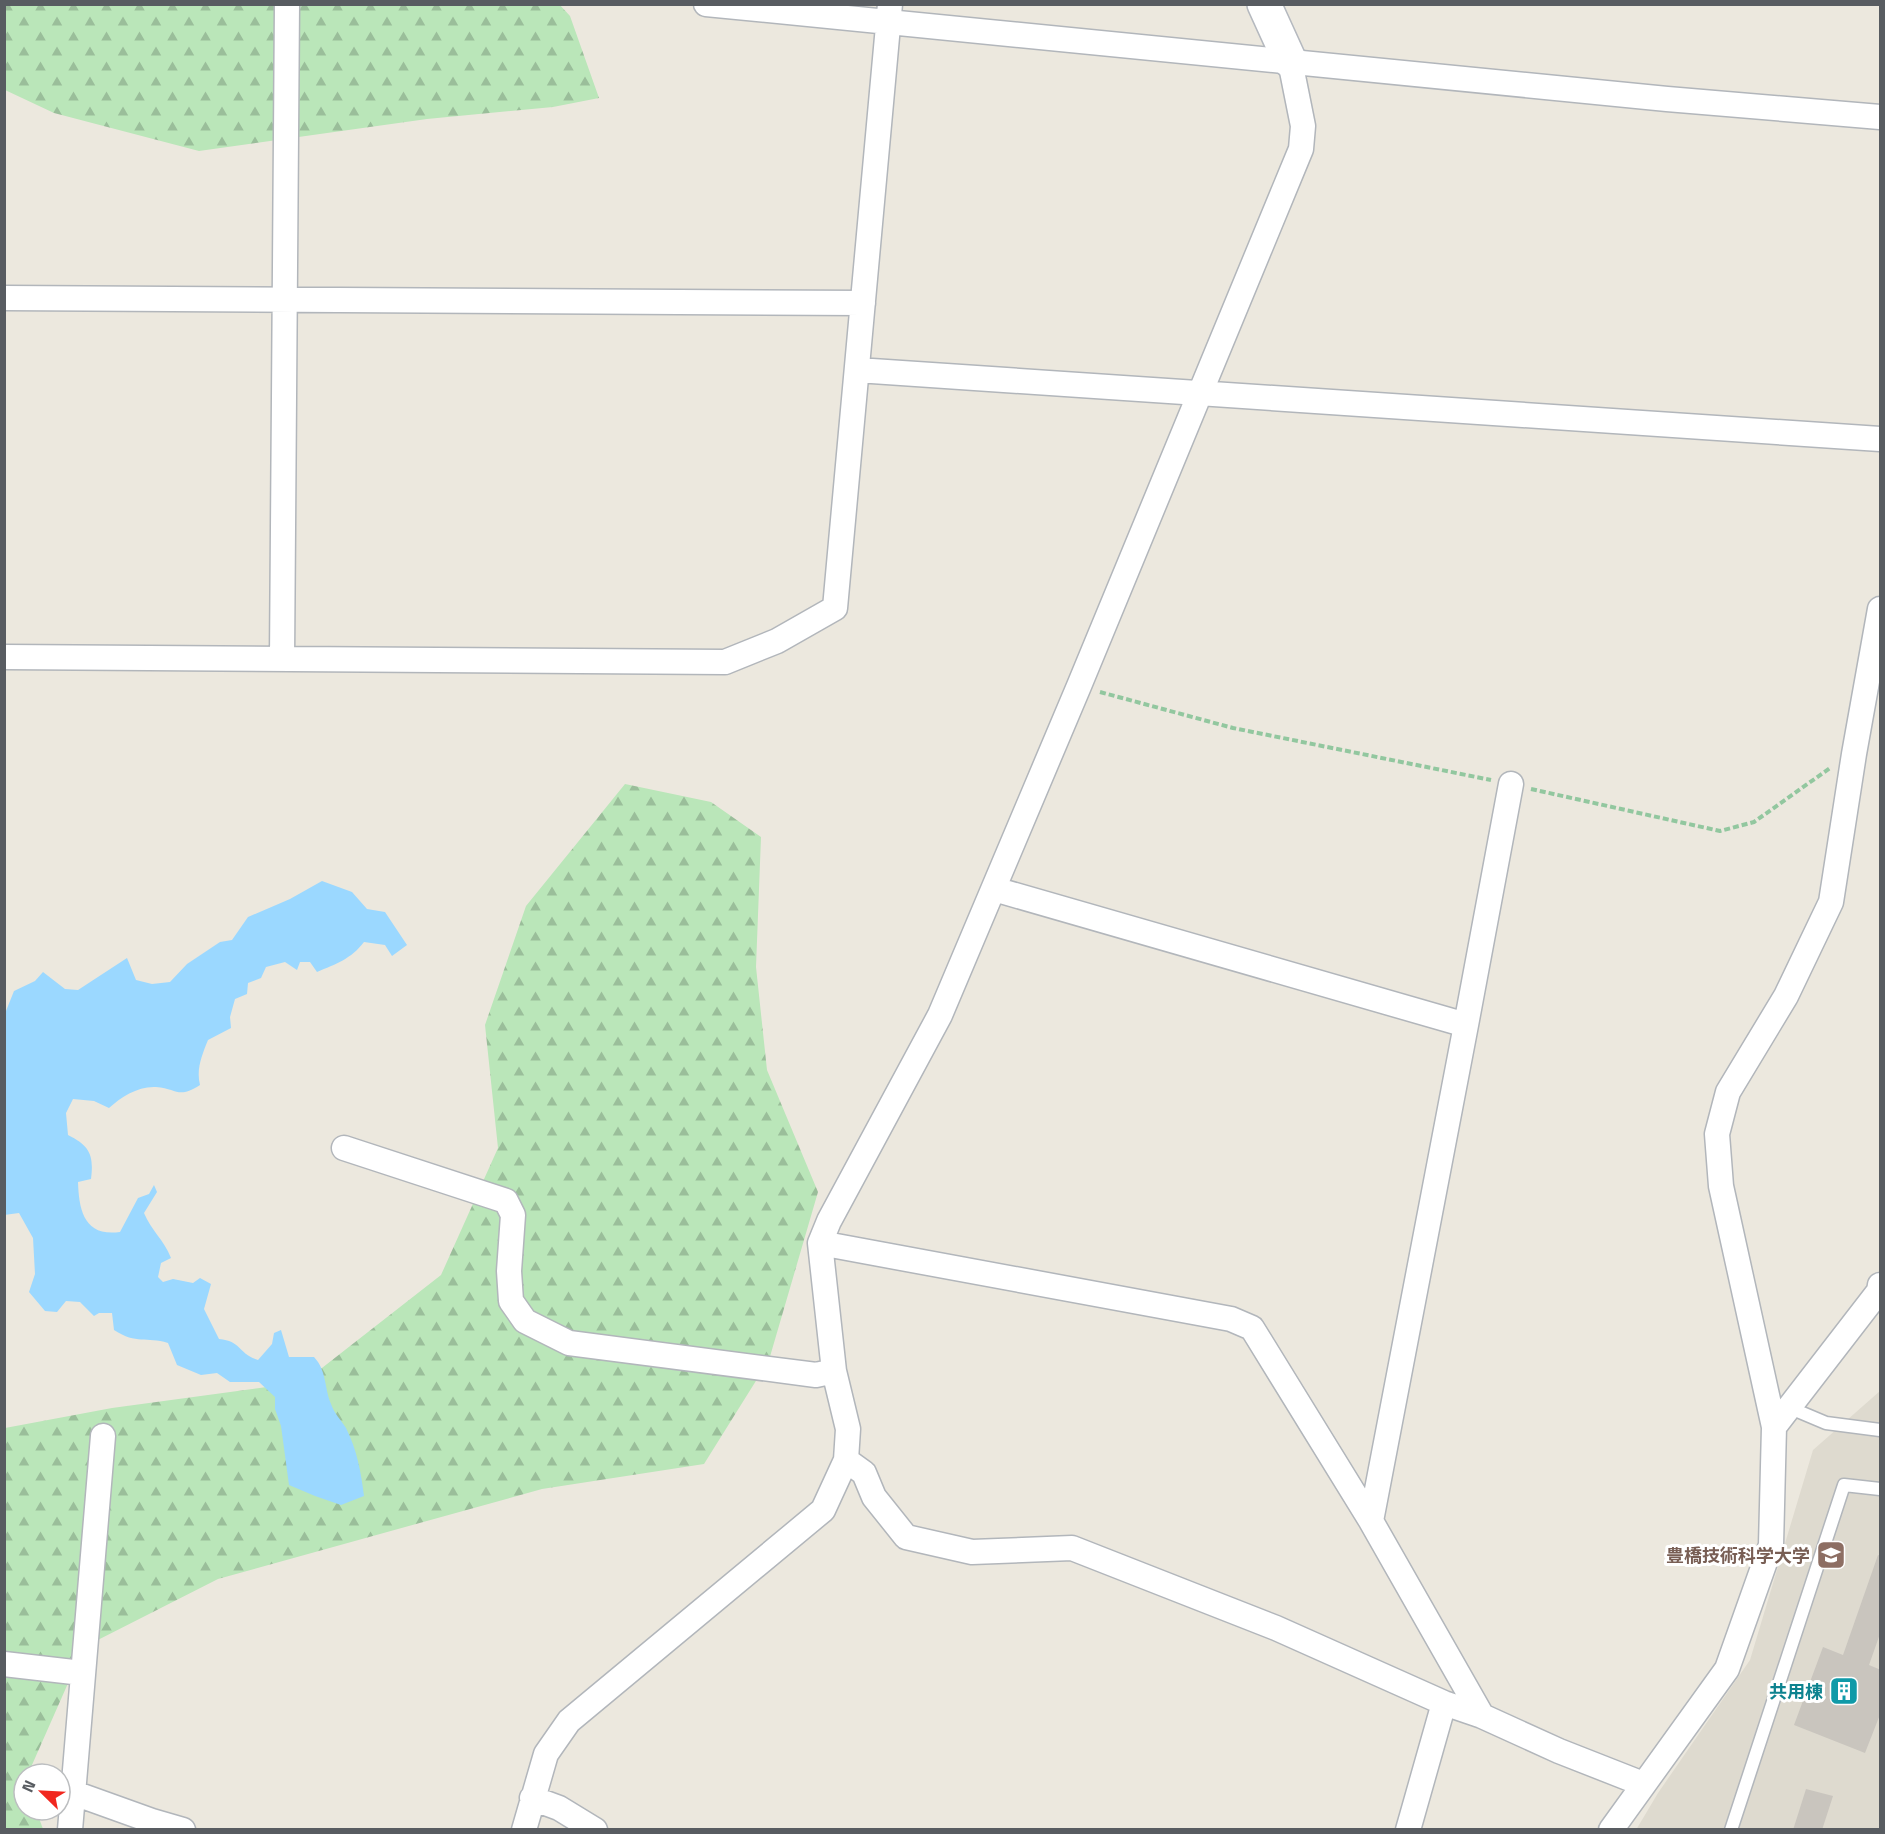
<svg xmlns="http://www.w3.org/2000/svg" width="1885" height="1834" font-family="'Titillium Web','Noto Sans JP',sans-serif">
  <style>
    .education { fill: #dedacf }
    .forest { fill: url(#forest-firs) }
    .water { fill: #9bd8ff }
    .building { fill: #c9c5be }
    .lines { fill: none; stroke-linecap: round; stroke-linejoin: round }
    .lane-casing { stroke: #b2b6bb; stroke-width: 15 }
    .street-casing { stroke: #b2b6bb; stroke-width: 27 }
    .secondary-casing { stroke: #b5b9bf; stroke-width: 36 }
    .path { stroke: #92c79f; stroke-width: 4; stroke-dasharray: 6 3; stroke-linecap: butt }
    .lane { stroke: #fff; stroke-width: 12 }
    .street { stroke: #fff; stroke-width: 24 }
    .secondary { stroke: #fff; stroke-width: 33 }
    .labels { text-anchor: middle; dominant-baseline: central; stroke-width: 6; stroke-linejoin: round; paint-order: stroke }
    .education-label { font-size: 18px; font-weight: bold; fill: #785e54; stroke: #fff; text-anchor: end }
    .culture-label { font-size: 18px; font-weight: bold; fill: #0d838f; stroke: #fff; text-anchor: end }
  </style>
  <defs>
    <pattern id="forest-firs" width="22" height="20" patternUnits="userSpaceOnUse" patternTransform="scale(1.5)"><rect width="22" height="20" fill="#bae6b9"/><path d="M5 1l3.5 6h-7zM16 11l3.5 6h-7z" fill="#9abe9a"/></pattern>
  </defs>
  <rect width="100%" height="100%" fill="#ece8de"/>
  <path class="education" d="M1880,1391v438l-244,1 22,-37 92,-133 63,-210z"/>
  <path class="forest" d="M559,4l11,12 29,82 -46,9 -126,12 -228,32 -145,-38 -49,-23v-85z
    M625,784l86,18 50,35 -5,130 11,103 51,122 -49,168 -65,104 -162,25 -324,90 -134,68 -56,127h-4v36h12l7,19 -38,1v-402l107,-20 192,-26 137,-107 57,-127 -13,-123 41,-119z"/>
  <path class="water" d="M322,881l30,11 15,17 18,3 22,33 -15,11 -7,-11 -21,-3c-13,17 -28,22 -47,30l-7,-10h-10l-3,8 -12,-8 -19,5 -5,11 -13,5 -1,11 -12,5 -5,18 1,11 -23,12c-6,15 -12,29 -8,45 -22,14 -22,4 -44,2 -18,-1 -35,10 -47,21l-15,-7 -21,-2 -7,14 2,22c22,11 26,20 23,44l-13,3c1,28 6,55 42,50l18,-34 11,-4 5,-9 3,7 -13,21c7,17 20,27 27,45l-10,5 -3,14 5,5 10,-3 20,4 7,-5 11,6 -7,25 15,30c23,2 18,14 39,21l14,-16 2,-11 7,-3 8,27h25c13,14 10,30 17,47 3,9 10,16 15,24 11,22 15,44 18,68l-23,9 -26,-9 -26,-11 -8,-59 -6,-17v-12l-16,-15h-29l-13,-9 -16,2 -24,-10 -9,-22c-22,-7 -31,2 -54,-13l-2,-17h-13l-5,3 -14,-14 -14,-1 -9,11 -12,-1 -16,-19 6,-18 -2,-36 -14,-25 -15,2v-199l10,-25 21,-10 8,-9 22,17 13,1 49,-32 9,22 16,4 18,-2 17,-18 33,-22 12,-2 16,-23 42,-18z"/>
  <path class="building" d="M1878,1555l3,1v75l-12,34 12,5v42l-16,41 -71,-28 29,-78 20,8z
    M1806,1789l27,7 -11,34h-29z"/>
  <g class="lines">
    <g class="lane-casing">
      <path id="lane" d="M1788,1407l38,16 54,7
        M1731,1830l113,-345 36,4"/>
    </g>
    <g class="street-casing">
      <path id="street" d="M706,4l961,95 213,18
        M4,298l859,5
        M857,370l1023,69
        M4,657l721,5 52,-21 58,-33 55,-604
        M282,659l5,-655
        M994,889l472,136 -95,496 111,195 77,35 84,33
        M1466,1025l45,-241
        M344,1148l162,53 7,14 -4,56 2,30 14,20 44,22 247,32 18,-4
        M820,1243l411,76 21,9 119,193
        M1774,1427l-53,-241 -4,-52 11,-42 58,-96 45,-94 23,-148 26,-145
        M846,1460l18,13 10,24 32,40 66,15 100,-4 204,80 168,75 38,13
        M4,1664l78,9
        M74,1793l78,28 31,9
        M532,1798l27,10 36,22
        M70,1830l33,-394
        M524,1830l22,-76 23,-33 254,-211 23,-50 2,-31 -14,-58 -14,-128 9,-22 111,-206 139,-329 222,-537 2,-23 -13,-65
        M1408,1830l36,-127
        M1611,1830l116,-161 44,-124 3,-118 105,-136 1,-6"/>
    </g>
    <g class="secondary-casing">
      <path id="secondary" d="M1264,4l26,57"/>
    </g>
    <path class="path" d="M1100,692l133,36 258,52
      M1531,789l189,42 34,-9 76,-54"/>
    <use href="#lane" class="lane"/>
    <use href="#street" class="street"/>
    <use href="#secondary" class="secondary"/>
  </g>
  <defs>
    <g id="university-square" transform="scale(1.5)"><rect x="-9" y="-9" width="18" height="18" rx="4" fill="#8d6e63" stroke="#fff"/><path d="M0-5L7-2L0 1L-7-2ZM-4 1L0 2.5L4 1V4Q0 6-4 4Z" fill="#fff"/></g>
    <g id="building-square" transform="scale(1.5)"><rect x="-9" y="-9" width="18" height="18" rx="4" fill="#0f9aa8" stroke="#fff"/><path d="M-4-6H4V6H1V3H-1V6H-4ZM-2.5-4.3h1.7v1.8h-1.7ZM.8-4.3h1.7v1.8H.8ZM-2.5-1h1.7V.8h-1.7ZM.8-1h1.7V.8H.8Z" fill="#fff"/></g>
  </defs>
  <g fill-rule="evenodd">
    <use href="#university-square" x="1831" y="1555"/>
    <use href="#building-square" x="1844" y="1691"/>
  </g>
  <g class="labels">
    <g class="education-label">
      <text x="1810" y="1555">豊橋技術科学大学</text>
    </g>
    <g class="culture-label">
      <text x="1823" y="1691">共用棟</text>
    </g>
  </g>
  <rect width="1885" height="1834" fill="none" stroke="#585c61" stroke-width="12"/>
  <g transform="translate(42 1792) rotate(294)"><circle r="28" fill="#ffffff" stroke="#bcbec0" stroke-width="1.5"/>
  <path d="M0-4.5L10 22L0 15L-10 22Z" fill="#f1271f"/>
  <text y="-9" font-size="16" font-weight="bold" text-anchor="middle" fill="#585c61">N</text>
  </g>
</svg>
